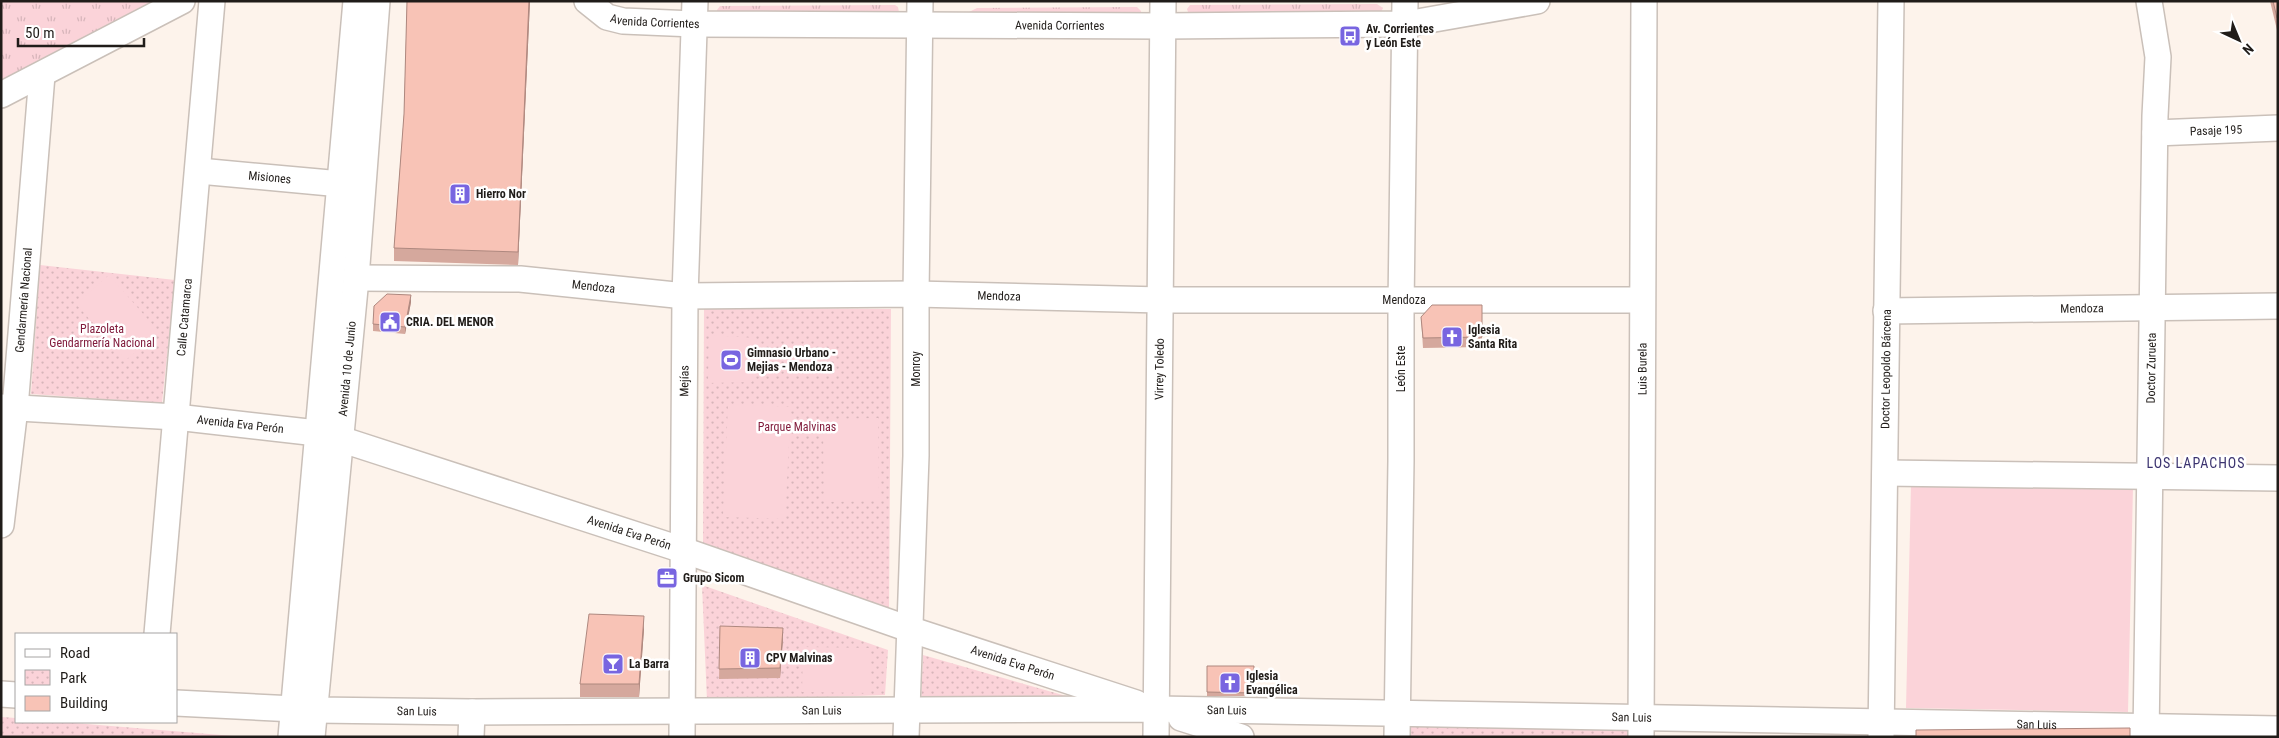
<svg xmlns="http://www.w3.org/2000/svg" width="2279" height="738" font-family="'Roboto Condensed',sans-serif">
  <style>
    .grass { fill: url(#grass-tufts) }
    .park { fill: url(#park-dots) }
    .garden { fill: #fbd3d9 }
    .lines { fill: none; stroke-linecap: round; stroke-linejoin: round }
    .minor-casing { stroke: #cac0b9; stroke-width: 28 }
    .minor { stroke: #fff; stroke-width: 25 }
    .wall { fill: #d5a89d }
    .shaded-wall { fill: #ae887f }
    .building { fill: #f8c3b6; stroke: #ae887f }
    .labels { text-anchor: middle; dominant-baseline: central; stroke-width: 5; stroke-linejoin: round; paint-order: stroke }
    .street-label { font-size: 12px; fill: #201c19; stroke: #fff }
    .poi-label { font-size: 12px; font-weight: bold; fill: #201c19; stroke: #fff; text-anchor: start }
    .park-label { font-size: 12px; fill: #821d3d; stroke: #fff }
    .neighbourhood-label { font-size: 14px; letter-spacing: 1px; fill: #3c3470; stroke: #fff }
  </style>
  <defs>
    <pattern id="grass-tufts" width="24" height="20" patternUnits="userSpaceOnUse" patternTransform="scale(1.25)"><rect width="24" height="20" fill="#fbd3d9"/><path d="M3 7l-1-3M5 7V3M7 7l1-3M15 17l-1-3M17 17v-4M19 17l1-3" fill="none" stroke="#d7b5ba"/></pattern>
    <pattern id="park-dots" width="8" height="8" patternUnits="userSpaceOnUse" patternTransform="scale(1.25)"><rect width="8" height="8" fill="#fbd3d9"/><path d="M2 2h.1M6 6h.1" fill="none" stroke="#d7b5ba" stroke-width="1.8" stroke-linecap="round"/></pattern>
  </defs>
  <rect width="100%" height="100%" fill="#fdf3eb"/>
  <path class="grass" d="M1,1h152l-152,80z
    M1377,4l6,4 -2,4 -189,2 -4,-2 -1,-3 3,-4z
    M895,5l3,2 1,5h-182v-2l3,-4z
    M1137,7l4,4v3l-174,-1 10,-5z"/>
  <path class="park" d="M40,265l135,15 -13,123 -131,-9z
    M704,308l187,1 -2,303 -186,-67z
    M702,585l186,65 -3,45 -178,6z
    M923,655l143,41 -5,4 -140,4z
    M1,717l15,1v4h46l184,15h-245z
    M1407,722l228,3v12h-228z"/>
  <path class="garden" d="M109,275l50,57 -33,28 -50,-56z
    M709,335l46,3 -3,44 -44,1z
    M728,404l63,3 -6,112 -62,-2z
    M878,418l1,83 -55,1 -1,-83z
    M1911,484l222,3 -5,225 -222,-4z
    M803,647l67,1 -1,45 -67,-1z"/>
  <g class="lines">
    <g class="minor-casing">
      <g id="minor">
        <path id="s1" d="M587,1l20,16 16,4 71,3 469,2 243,-2 131,-23"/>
        <path d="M1,95l181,-94"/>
        <path id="s2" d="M2155,133l123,-5"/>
        <path id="s3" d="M199,171l142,13"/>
        <path id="s4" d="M356,278l164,1 165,17 231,-2 245,6h481"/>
        <path id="s5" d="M1886,311l392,-5"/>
        <path id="s6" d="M1,407l175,10 141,16 23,6 343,111 226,79 227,74"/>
        <path d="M1885,473l393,5"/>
        <path id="s7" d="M1,525l14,-117 27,-333"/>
        <path id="s8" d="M157,634l55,-633"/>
        <path d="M1,694l15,1"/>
        <path id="s9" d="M176,703l139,7 157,2 685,-3 1121,20"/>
        <path d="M1181,718l60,19"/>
        <path d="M291,737l65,-736"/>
        <path id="s10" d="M312,737l44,-459 21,-277"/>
        <path d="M471,737l1,-25"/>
        <path id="s11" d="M682,737l3,-441 10,-295"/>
        <path d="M906,737l10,-281v-162l4,-293"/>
        <path id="s12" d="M1156,737l7,-736"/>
        <path d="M1397,737l4,-276v-154l4,-306"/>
        <path id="s13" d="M1641,737l3,-736"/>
        <path id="s14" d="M1881,737l10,-736"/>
        <path id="s15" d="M2146,737l9,-621 3,-59 -9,-56"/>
      </g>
    </g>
    <use href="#minor" class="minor"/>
  </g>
  <path class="wall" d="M407,1h123l-12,264 -124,-4v-13l10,-134z
    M2270,1h8v29h-1z
    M411,302l-6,32 -32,-3v-7z
    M1482,305v42l-59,1 -2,-31z
    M720,626l63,12 -3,40 -61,1z
    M644,629l-5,68h-59v-13z
    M1207,666h47l-1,30h-46z"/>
  <path class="shaded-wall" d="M529,1h1l-12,264v-13z
    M411,295v7l-6,32v-7z
    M644,616v13l-5,68v-13z
    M783,628v10l-3,40v-10z"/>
  <path class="building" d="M407,1h122l-11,251 -124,-4 10,-134z
    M2273,1h5v17h-1z
    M387,294l24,1 -6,32 -32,-3 1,-18z
    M1432,305h50v32l-59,1 -2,-21z
    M589,614l55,2 -5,68h-59z
    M720,626l63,2 -3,40 -61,1z
    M1207,666h47l-1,27 -46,-1z
    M2130,728v9h-214v-7z"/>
  <defs>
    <g id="bus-square" transform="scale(1.125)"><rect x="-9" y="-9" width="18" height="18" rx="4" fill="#7865e0" stroke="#fff"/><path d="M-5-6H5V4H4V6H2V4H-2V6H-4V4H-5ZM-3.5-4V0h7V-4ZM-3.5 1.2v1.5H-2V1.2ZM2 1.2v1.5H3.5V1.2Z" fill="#fff"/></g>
    <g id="building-square" transform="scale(1.125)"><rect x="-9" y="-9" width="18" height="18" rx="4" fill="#7865e0" stroke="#fff"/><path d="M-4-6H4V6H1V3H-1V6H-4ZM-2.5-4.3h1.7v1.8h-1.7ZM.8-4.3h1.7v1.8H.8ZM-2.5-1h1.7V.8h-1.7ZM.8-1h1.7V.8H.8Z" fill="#fff"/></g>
    <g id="civic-square" transform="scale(1.125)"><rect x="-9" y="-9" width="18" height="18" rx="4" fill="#7865e0" stroke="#fff"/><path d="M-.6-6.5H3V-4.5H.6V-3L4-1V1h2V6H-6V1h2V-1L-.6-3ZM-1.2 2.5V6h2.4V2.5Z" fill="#fff"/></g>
    <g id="church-square" transform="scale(1.125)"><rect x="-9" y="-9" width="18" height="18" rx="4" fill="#7865e0" stroke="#fff"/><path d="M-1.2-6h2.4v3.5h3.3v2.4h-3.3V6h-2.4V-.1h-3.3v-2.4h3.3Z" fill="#fff"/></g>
    <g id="stadium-square" transform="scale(1.125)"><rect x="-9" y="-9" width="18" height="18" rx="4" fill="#7865e0" stroke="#fff"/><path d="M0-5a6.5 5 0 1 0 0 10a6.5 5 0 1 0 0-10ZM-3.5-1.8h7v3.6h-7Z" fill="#fff"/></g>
    <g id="office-square" transform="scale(1.125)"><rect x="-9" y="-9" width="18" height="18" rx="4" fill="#7865e0" stroke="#fff"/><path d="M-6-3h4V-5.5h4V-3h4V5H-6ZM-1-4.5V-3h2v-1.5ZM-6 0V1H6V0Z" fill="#fff"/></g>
    <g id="bar-square" transform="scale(1.125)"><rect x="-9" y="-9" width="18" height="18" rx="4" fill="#7865e0" stroke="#fff"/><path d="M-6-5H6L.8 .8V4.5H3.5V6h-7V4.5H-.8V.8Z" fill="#fff"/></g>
  </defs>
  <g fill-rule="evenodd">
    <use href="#bus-square" x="1350" y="36"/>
    <use href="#building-square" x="460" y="194"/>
    <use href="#civic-square" x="390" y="322"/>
    <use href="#church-square" x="1452" y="337"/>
    <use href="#stadium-square" x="731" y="360"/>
    <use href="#office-square" x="667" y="578"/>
    <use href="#building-square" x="750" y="658"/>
    <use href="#bar-square" x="613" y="664"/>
    <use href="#church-square" x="1230" y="683"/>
  </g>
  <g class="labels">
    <g class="street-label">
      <text stroke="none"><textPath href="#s1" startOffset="74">Avenida Corrientes</textPath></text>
      <text stroke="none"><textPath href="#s1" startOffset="479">Avenida Corrientes</textPath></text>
      <text stroke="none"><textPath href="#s2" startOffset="61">Pasaje 195</textPath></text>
      <text stroke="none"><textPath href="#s3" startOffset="71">Misiones</textPath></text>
      <text stroke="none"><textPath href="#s4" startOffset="238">Mendoza</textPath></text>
      <text stroke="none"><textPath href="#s4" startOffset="644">Mendoza</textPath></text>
      <text stroke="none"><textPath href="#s7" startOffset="226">Gendarmería Nacional</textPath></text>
      <text stroke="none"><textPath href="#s4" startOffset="1049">Mendoza</textPath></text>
      <text stroke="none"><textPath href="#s5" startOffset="196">Mendoza</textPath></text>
      <text stroke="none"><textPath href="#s8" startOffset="318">Calle Catamarca</textPath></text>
      <text stroke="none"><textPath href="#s10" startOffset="370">Avenida 10 de Junio</textPath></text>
      <text transform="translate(916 369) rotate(-90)">Monroy</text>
      <text stroke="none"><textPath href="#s12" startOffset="368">Virrey Toledo</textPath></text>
      <text transform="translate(1401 369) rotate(-90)">León Este</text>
      <text stroke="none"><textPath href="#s13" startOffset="368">Luis Burela</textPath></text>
      <text stroke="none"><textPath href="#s14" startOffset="368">Doctor Leopoldo Bárcena</textPath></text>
      <text stroke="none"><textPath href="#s15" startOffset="369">Doctor Zurueta</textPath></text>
      <text stroke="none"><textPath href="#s11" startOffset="356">Mejías</textPath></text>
      <text stroke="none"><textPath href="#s6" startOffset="240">Avenida Eva Perón</textPath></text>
      <text stroke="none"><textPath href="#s6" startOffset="645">Avenida Eva Perón</textPath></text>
      <text stroke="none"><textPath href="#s6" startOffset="1050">Avenida Eva Perón</textPath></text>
      <text stroke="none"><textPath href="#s9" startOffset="241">San Luis</textPath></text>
      <text stroke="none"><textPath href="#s9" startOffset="1051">San Luis</textPath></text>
      <text stroke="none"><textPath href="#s9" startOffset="646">San Luis</textPath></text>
      <text stroke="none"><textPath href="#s9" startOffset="1456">San Luis</textPath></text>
      <text stroke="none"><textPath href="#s9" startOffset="1861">San Luis</textPath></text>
    </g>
    <g class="poi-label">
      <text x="1366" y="29">Av. Corrientes<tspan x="1366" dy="14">y León Este</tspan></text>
      <text x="476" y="194">Hierro Nor</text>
      <text x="406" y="322">CRIA. DEL MENOR</text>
      <text x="1468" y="330">Iglesia<tspan x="1468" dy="14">Santa Rita</tspan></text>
      <text x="747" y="353">Gimnasio Urbano -<tspan x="747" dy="14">Mejias - Mendoza</tspan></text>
      <text x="683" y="578">Grupo Sicom</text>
      <text x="766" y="658">CPV Malvinas</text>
      <text x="629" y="664">La Barra</text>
      <text x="1246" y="676">Iglesia<tspan x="1246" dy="14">Evangélica</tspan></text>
    </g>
    <g class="park-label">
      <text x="102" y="329">Plazoleta<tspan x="102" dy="14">Gendarmería Nacional</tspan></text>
      <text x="797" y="427">Parque Malvinas</text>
    </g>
    <g class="neighbourhood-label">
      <text x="2196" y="463">LOS LAPACHOS</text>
    </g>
  </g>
  <rect width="2279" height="738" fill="none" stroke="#201c19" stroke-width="5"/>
  <rect x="15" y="633" width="162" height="90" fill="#ffffff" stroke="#a6a4a3"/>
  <rect x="25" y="649" width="25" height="8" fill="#ffffff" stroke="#a6a4a3"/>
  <text x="60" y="658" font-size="15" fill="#201c19">Road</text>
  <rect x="25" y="670" width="25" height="15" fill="url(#park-dots)" stroke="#a6a4a3"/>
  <text x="60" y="683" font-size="15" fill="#201c19">Park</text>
  <rect x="25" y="696" width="25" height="15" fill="#f8c3b6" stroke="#a6a4a3"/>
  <text x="60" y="708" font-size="15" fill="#201c19">Building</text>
  <g transform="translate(2239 40) rotate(136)" stroke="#ffffff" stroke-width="4" paint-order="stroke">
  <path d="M0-4L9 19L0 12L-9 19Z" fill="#201c19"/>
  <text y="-8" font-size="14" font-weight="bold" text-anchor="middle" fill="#201c19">N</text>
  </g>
  <path d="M18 38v8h126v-8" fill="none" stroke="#201c19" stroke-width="2.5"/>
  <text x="25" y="38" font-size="15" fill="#201c19" stroke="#ffffff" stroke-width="4" paint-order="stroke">50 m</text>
</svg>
